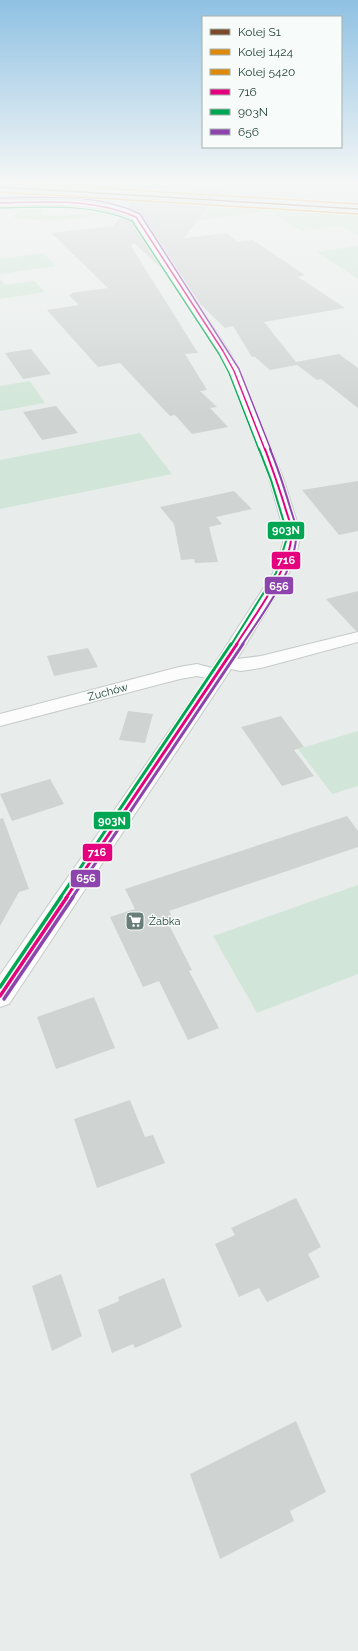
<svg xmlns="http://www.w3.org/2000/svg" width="358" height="1651" font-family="Raleway,sans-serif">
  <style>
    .green { fill: #d1e6d8 }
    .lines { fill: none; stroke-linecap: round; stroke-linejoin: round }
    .stream { stroke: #a9d4db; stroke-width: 3.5 }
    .building { fill: #cfd4d2 }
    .minor-casing { stroke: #c5cac8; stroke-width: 2 }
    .minor { fill: #fcfcfc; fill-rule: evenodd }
    .bus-1-far3-casing { stroke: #f7fbf9; stroke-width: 3 }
    .bus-1-far2-casing { stroke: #f7fbf9; stroke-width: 4 }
    .bus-1-far1-casing { stroke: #f7fbf9; stroke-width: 6 }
    .bus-1-casing { stroke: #f7fbf9; stroke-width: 6 }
    .bus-2-far3-casing { stroke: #f7fbf9; stroke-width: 3 }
    .bus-2-far2-casing { stroke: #f7fbf9; stroke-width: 4 }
    .bus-2-far1-casing { stroke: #f7fbf9; stroke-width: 6 }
    .bus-2-casing { stroke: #f7fbf9; stroke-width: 6 }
    .bus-3-far3-casing { stroke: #f7fbf9; stroke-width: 3 }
    .bus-3-far2-casing { stroke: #f7fbf9; stroke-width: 4 }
    .bus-3-far1-casing { stroke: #f7fbf9; stroke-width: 6 }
    .bus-3-casing { stroke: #f7fbf9; stroke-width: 6 }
    .bus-1-far3 { stroke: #e5007d; stroke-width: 1.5 }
    .bus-1-far2 { stroke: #e5007d; stroke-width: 2 }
    .bus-1-far1 { stroke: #e5007d; stroke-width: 3 }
    .bus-1 { stroke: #e5007d; stroke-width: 3.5 }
    .bus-2-far3 { stroke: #00a651; stroke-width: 1.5 }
    .bus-2-far2 { stroke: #00a651; stroke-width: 2 }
    .bus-2-far1 { stroke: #00a651; stroke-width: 3 }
    .bus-2 { stroke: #00a651; stroke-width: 3.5 }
    .bus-3-far3 { stroke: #8e44ad; stroke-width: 1.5 }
    .bus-3-far2 { stroke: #8e44ad; stroke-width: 2 }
    .bus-3-far1 { stroke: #8e44ad; stroke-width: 3 }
    .bus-3 { stroke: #8e44ad; stroke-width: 3.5 }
    .rail-1-casing { stroke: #f7fbf9; stroke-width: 3 }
    .rail-2-casing { stroke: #f7fbf9; stroke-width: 3 }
    .rail-3-casing { stroke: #f7fbf9; stroke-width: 3 }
    .rail-1 { stroke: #7a4b2a; stroke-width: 1.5 }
    .rail-2 { stroke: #de8909; stroke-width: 1.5 }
    .rail-3 { stroke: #de8909; stroke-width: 1.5 }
    .labels { text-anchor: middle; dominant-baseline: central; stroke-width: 3; stroke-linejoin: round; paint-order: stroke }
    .street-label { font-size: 11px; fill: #24423a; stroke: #f7fbf9 }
    .poi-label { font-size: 11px; fill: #24423a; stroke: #f7fbf9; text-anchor: start }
    .line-badge { stroke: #f7fbf9; stroke-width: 1.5 }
    .badge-label { font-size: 11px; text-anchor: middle; font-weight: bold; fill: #fff }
  </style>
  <rect width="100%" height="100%" fill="#e8edeb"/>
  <path class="green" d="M72,183h114l-6,8z
    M230,183h128v18l-133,-8z
    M36,192l269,17 1,-2 15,1 -5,3 42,2v22l-18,-10 -38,6 -33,-20 -117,16 24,-21 88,3 -150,-10 -2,1 2,5 -4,1 -37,-5 1,-2 -42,-4z
    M26,207h17l-2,8 43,-1 16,-5 20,4 -67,8 -42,-3z
    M358,246v33l-41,-27z
    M43,253l13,13 -56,8v-15z
    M0,279l5,6 29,-4 11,11 -45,7z
    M30,381l15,22 -45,8v-25z
    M140,433l32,41 -172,35v-49z
    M358,731v55l-26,8 -34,-45z
    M358,885v89l-101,39 -44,-77z"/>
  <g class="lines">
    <path class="stream" d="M0,197h10
      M74,201l35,2"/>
  </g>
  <path class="building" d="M194,187l27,2 -37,49 42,-5 12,9 15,-2 52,35 -7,2 47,31 -81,14 32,40 43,-8 19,14v40l-37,-29 -4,1 -20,-15 -27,5 -15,-13h-3l-19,-31 -8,2 -25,-24 -60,-90 -13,-6 8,-10 48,3z
    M121,216l11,4 32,51 -30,-28 -3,3 67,107 -13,1 22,36 -7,1 17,16 -7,1 18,19 -36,7 -17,-19 -5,1 -50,-53 -22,4 -51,-57 32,-5 -10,-10 3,-1 -1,-1 37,-5 -57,-55 62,-7z
    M31,349l20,25 -28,5 -18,-26z
    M56,406l22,27 -36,7 -19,-28z
    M358,481v50l-19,4 -37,-45z
    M234,491l18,18 -36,8 6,7 -13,3 9,35 -23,1 -1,-4 -13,1 -7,-36 -14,-17z
    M358,591v40h-2l-30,-32z
    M88,648l10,19 -44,9 -7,-20z
    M128,711l25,3 -8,29 -26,-3z
    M281,716l23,31 -10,3 20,26 -32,10 -41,-59z
    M50,779l14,25 -52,17 -12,-27z
    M347,816l11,15v16l-189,64 5,9 -6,3 24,47 -3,1 30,57 -31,12 -29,-59 -16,6 -33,-70 25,-8 -10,-20z
    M3,818l26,71 -10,3 -19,34v-107z
    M94,997l21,51 -59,21 -19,-52z
    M130,1100l15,37 8,-2 12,28 -68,25 -23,-69z
    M296,1198l25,49 -13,7 12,23 -53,25 -8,-14 -20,9 -24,-53 20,-9 -4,-7z
    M61,1274l21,62 -30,15 -20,-65z
    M164,1278l18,49 -47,21 -2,-4 -21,9 -14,-43 21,-9 -1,-4z
    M296,1421l30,71 -36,19 4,10 -74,38 -30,-85z"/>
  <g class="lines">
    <g class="minor-casing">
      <path id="minor" d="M0,200c40,0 104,-4 139,15l90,136 11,20 43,107 16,50v14l-3,13 -8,20 -51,84 24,-3 97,-24v10l-97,26 -20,3 -10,-2 -222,335 -9,3v-32l206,-297 -9,-2 -17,3 -180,47v-12l179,-47 18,-3 15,4 60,-93 8,-20 3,-13v-14l-14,-50 -41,-107 -11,-20 -84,-132c-32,-18 -96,-14 -133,-13z"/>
    </g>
    <use href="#minor" class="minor"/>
    <g class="bus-1-far3-casing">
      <path id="bus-1-far3" d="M0,203c46,-1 93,-5 136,14l87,134 11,20 31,79"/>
    </g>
    <g class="bus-1-far2-casing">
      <path id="bus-1-far2" d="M236,645c18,-29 60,-83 55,-117 -1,-7 -4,-14 -6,-21 -6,-20 -13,-39 -20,-58"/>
    </g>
    <g class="bus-1-far1-casing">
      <path id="bus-1-far1" d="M66,898l171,-254"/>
    </g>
    <g class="bus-1-casing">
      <path id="bus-1" d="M0,996l67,-99"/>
    </g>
    <g class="bus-2-far3-casing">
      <path id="bus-2-far3" d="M0,208c44,-1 91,-5 132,13l87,133 10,19 30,77"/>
    </g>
    <g class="bus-2-far2-casing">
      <path id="bus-2-far2" d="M231,645l45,-72 10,-32v-12l-15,-49 -12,-31"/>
    </g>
    <g class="bus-2-far1-casing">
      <path id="bus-2-far1" d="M60,898l171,-254"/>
    </g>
    <g class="bus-2-casing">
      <path id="bus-2" d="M0,987l61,-90"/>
    </g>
    <g class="bus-3-far3-casing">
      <path id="bus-3-far3" d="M0,198c47,-1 97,-5 140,16l99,155 32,81"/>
    </g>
    <g class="bus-3-far2-casing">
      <path id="bus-3-far2" d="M242,645c20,-31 58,-79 54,-117 -1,-7 -4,-14 -6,-21 -6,-20 -12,-39 -20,-58"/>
    </g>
    <g class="bus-3-far1-casing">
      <path id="bus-3-far1" d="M72,898l171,-254"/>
    </g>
    <g class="bus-3-casing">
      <path id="bus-3" d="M4,999l69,-102"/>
    </g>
    <use href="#bus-1-far3" class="bus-1-far3"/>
    <use href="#bus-1-far2" class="bus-1-far2"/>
    <use href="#bus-1-far1" class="bus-1-far1"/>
    <use href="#bus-1" class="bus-1"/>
    <use href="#bus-2-far3" class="bus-2-far3"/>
    <use href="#bus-2-far2" class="bus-2-far2"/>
    <use href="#bus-2-far1" class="bus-2-far1"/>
    <use href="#bus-2" class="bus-2"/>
    <use href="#bus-3-far3" class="bus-3-far3"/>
    <use href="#bus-3-far2" class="bus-3-far2"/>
    <use href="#bus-3-far1" class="bus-3-far1"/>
    <use href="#bus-3" class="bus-3"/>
    <g class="rail-1-casing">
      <path id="rail-1" d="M0,187l358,22"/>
    </g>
    <g class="rail-2-casing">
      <path id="rail-2" d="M0,192l358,22"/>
    </g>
    <g class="rail-3-casing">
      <path id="rail-3" d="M21,183l337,21"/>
    </g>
    <use href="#rail-1" class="rail-1"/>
    <use href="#rail-2" class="rail-2"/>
    <use href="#rail-3" class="rail-3"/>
  </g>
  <linearGradient id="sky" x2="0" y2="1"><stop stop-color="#8fc1e3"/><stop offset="0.44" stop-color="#f5f7f6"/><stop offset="1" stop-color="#f5f7f6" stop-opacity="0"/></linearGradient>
  <rect width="358" height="414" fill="url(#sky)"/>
  <defs>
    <g id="supermarket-square" transform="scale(1)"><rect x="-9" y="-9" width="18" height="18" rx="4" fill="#697e78" stroke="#f7fbf9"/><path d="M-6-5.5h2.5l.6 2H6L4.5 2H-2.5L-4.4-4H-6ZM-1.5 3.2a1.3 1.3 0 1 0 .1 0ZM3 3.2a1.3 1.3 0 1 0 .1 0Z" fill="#fff"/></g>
  </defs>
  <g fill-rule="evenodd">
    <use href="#supermarket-square" x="135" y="921"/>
  </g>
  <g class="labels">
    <g class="street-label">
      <text transform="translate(108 692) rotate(-15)">Zuchów</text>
    </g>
    <g class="poi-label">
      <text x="149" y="921">Żabka</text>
    </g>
  </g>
  <g class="line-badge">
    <rect x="267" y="521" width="38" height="19" rx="4" fill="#00a651"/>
    <rect x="271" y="551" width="30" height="19" rx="4" fill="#e5007d"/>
    <rect x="264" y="576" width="30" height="19" rx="4" fill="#8e44ad"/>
    <rect x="93" y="811" width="38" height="19" rx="4" fill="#00a651"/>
    <rect x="82" y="843" width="31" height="19" rx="4" fill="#e5007d"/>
    <rect x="70" y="869" width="31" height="19" rx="4" fill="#8e44ad"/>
  </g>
  <g class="badge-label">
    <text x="286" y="534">903N</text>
    <text x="286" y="564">716</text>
    <text x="279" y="590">656</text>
    <text x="112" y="825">903N</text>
    <text x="97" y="856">716</text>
    <text x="86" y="882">656</text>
  </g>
  <rect x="202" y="16" width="140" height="132" fill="#f7fbf9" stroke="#a3b1ad"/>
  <rect x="210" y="29" width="20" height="6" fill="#7a4b2a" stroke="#a3b1ad"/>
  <text x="238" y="36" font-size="12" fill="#24423a">Kolej S1</text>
  <rect x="210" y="49" width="20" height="6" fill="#de8909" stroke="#a3b1ad"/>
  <text x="238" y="56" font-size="12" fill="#24423a">Kolej 1424</text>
  <rect x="210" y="69" width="20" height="6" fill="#de8909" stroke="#a3b1ad"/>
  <text x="238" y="76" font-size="12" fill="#24423a">Kolej 5420</text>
  <rect x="210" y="89" width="20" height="6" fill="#e5007d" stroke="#a3b1ad"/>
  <text x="238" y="96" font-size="12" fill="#24423a">716</text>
  <rect x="210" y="109" width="20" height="6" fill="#00a651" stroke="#a3b1ad"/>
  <text x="238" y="116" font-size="12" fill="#24423a">903N</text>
  <rect x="210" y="129" width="20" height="6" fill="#8e44ad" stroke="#a3b1ad"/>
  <text x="238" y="136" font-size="12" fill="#24423a">656</text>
</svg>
